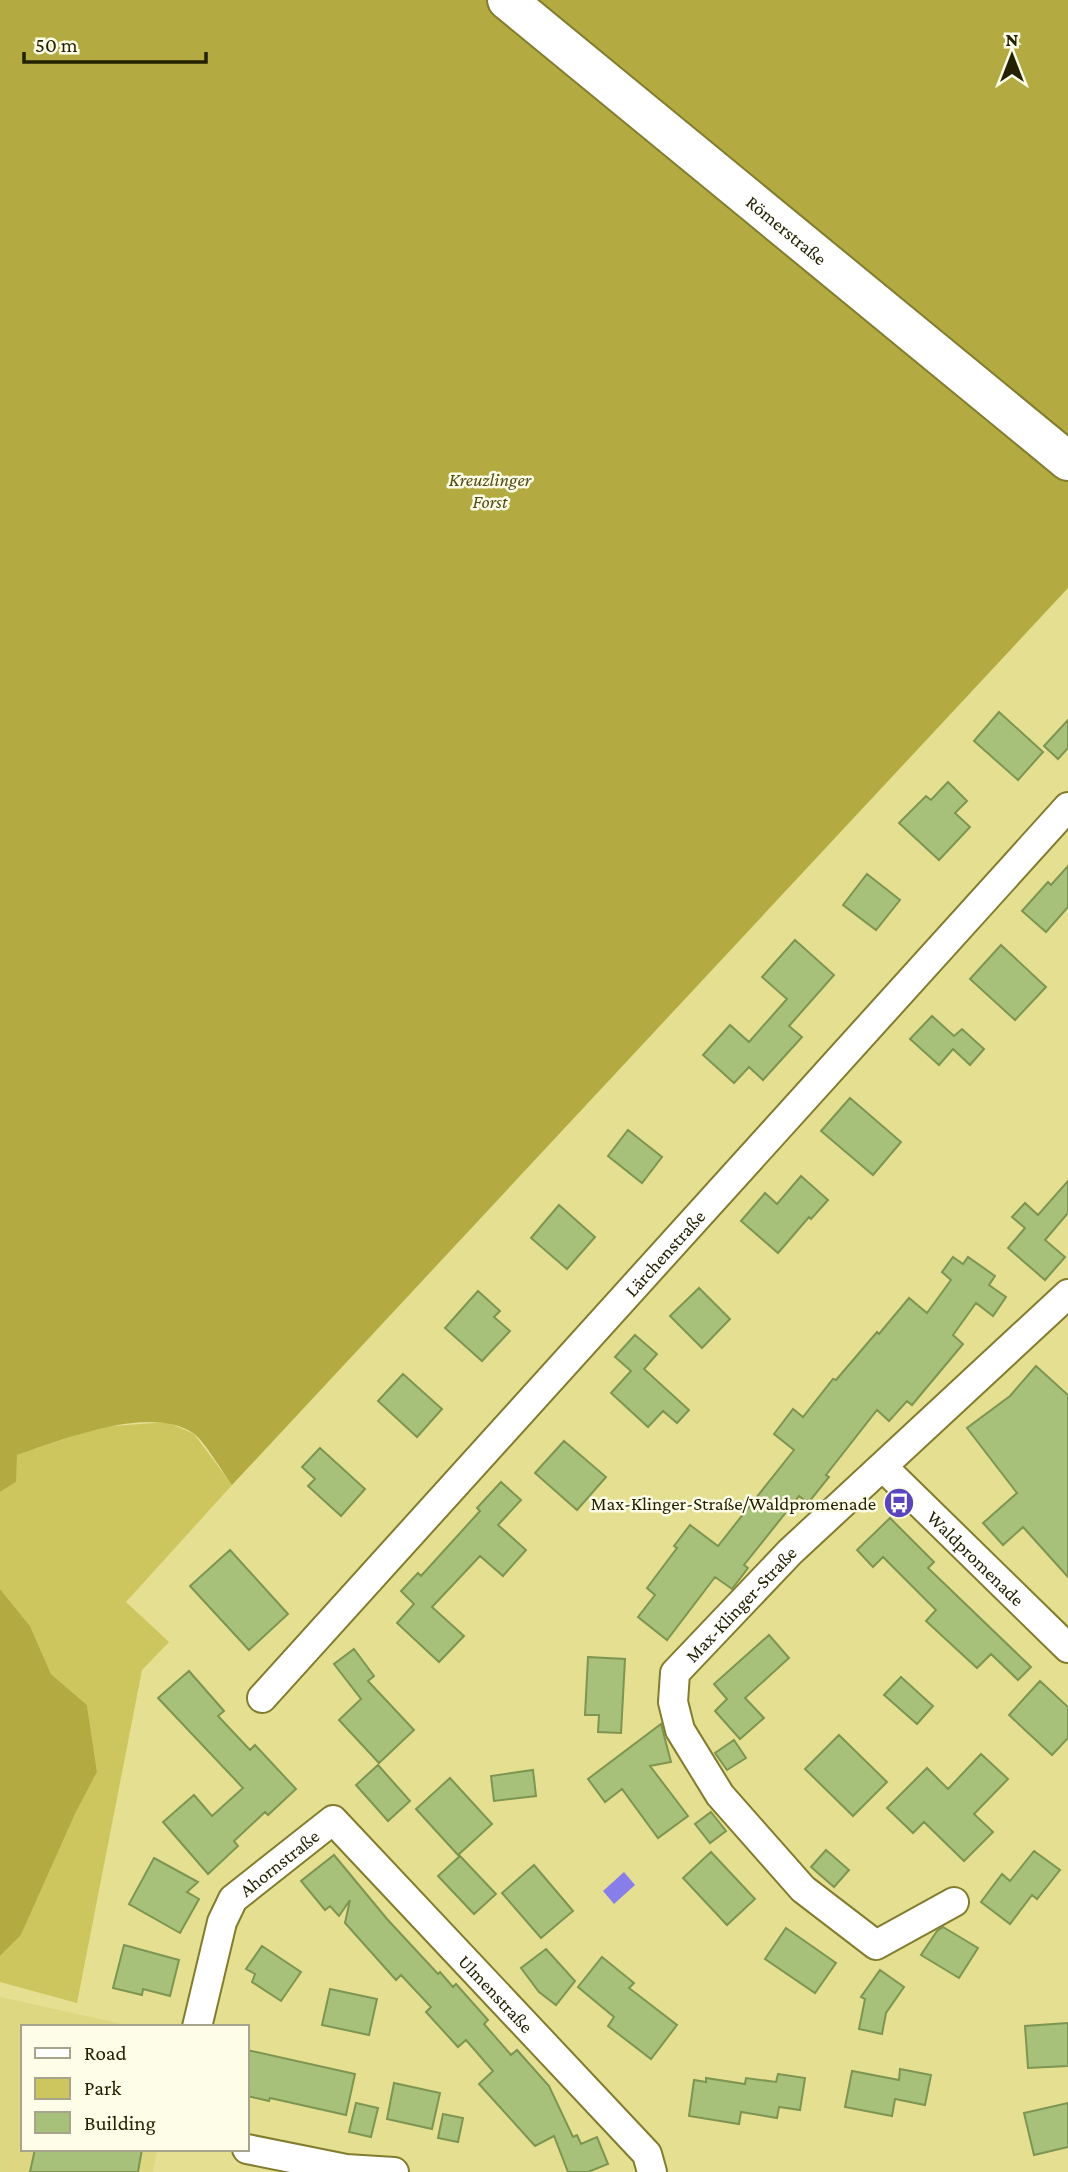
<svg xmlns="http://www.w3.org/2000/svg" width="1068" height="2172" font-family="'Crimson Pro',serif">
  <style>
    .built { fill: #ddd781 }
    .green { fill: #cdc55e }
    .forest { fill: #b3aa42 }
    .water { fill: #877ee9 }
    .building { fill: #a8c17a; stroke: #7d9550; stroke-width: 2 }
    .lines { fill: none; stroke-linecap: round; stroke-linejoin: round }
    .street-casing { stroke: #827c2f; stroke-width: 32 }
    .secondary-casing { stroke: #827c2f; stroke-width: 42 }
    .street { stroke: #fff; stroke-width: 28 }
    .secondary { stroke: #fff; stroke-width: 38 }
    .labels { text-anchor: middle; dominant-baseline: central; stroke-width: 5; stroke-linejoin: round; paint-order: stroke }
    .street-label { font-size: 19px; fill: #232101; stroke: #fefde7 }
    .park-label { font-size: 19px; font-style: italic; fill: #4f4a13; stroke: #fefde7 }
    .poi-label { font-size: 19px; fill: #232101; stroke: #fefde7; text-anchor: end }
  </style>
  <rect width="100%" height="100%" fill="#e4df91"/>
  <path class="built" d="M0,1997l136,30h-113v122h134l-4,23h-153z"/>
  <path class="green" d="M167,1422l27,12 38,51 -106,117 43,40 -27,28 -65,333 -77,-21v-26l21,-21 54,-121 22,-42 -10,-67 -36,-31 -21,-48 -30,-37v-97l16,-10v-27l85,-28z"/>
  <path class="forest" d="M0,0h1068v588l-836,897c-9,-12 -28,-45 -39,-52 -43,-29 -131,7 -176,22l-1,27 -16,10z
    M0,1589l30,37 21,48 36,31 10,67 -22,42 -54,121 -21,21z"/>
  <path class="water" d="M624,1872l11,13 -21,19 -11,-13z"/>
  <path class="building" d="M999,712l44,40 -25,28 -44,-39z
    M1068,720v28l-10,11 -14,-13z
    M948,782l19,19 -12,12 15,14 -31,33 -40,-37 27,-27 5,4z
    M1068,866v41l-22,25 -24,-21 26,-29 3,3z
    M867,874l33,26 -24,30 -33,-25z
    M795,940l39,35 -45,51 13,11 -39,43 -14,-13 -15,16 -31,-28 27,-30 19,17 38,-43 -25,-22z
    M1001,945l45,42 -31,33 -45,-41z
    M932,1016l22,20 8,-7 22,20 -14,16 -17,-16 -14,16 -29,-26z
    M850,1098l51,44 -28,33 -52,-44z
    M628,1130l34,27 -20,26 -34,-27z
    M801,1176l27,24 -17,19 -2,-2 -31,36 -37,-32 24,-28 12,11z
    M1068,1181v32l-23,27 20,17 -20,23 -37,-32 17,-20 -13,-11 13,-14 13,12z
    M559,1205l36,32 -28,32 -36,-31z
    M953,1257l10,7 5,-7 27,19 -6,9 17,12 -13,19 -17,-13 -23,32 10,9 -51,61 -5,-4 -18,20 -12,-11 -51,65 3,2 -21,26 -9,-7 -55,69 4,3 -16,21 -17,-12 -48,63 -29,-23 17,-22 -8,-7 30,-40 -3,-2 16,-21 28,21 76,-96 -20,-16 19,-25 10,8 30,-38 3,1 41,-48 2,2 30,-36 18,15 24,-33 -9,-8z
    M699,1288l31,31 -28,29 -32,-32z
    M478,1291l22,20 -6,6 16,14 -28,30 -37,-33z
    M635,1335l22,19 -13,15 45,41 -12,13 -14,-12 -15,16 -37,-34 20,-22 -16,-14z
    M1036,1366l32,29v182l-45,-50 -20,18 -20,-22 34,-30 -50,-65 43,-32z
    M403,1374l39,35 -25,28 -39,-36z
    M564,1441l42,36 -29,33 -42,-37z
    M320,1448l45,41 -24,27 -33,-30 7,-7 -13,-12z
    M501,1482l20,18 -23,25 28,25 -23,26 -23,-20 -48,51 32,29 -25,26 -42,-39 17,-19 -13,-13 17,-18 3,3 59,-65 -3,-3z
    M890,1518l44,44 -6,6 103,99 -13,13 -27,-26 -14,14 -51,-47 10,-11 -53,-53 -10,10 -16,-17z
    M230,1550l58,64 -39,36 -59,-64z
    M769,1635l20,23 -44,40 19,20 -24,21 -25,-28 12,-12 -13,-15z
    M354,1649l20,27 -6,5 46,49 -35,33 -40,-43 22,-21 -27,-35z
    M588,1657l37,2 -4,74 -23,-1 1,-17h-14z
    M189,1671l35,40 -6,5 32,34 5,-5 41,44 -28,26 -3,-3 -31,29 4,5 -30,28 -45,-52 31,-27 18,21 31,-28 -85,-90z
    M901,1677l32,29 -16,18 -33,-29z
    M1040,1681l28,26v31l-16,17 -43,-40z
    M661,1724l10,38 -21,4 38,50 -30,22 -36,-49 -17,13 -17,-23z
    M839,1735l48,47 -34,34 -48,-47z
    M734,1740l12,18 -19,12 -12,-17z
    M981,1754l27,25 -34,35 19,18 -29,29 -40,-39 -11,11 -26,-25 40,-40 21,21z
    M378,1765l32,36 -22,20 -32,-36z
    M533,1770l3,26 -42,5 -3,-25z
    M450,1778l42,46 -34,31 -42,-46z
    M711,1812l15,19 -16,12 -15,-19z
    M826,1850l23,20 -15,17 -23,-20z
    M1034,1851l26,19 -23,29 -5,-4 -22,29 -29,-22 21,-28 8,7z
    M711,1852l44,47 -28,26 -44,-47z
    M334,1855l53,64 51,55 2,-2 13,15 3,-3 32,36 -4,4 27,31 6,-5 32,36 24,51 4,-2 4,9 16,-7 11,27 -20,8h-20l-14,-36 -19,10 -56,-62 14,-13 -27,-31 -8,7 -32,-35 5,-5 -30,-32 -5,5 -51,-57 5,-23 -11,16 -9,-10 -5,4 -24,-29z
    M460,1856l36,38 -22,20 -36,-38z
    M154,1858l44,24 -11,10 12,7 -19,34 -51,-29z
    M534,1865l39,46 -32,27 -39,-45z
    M943,1927l35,21 -19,30 -38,-23 16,-24z
    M786,1928l50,35 -21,30 -50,-34z
    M124,1945l55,15 -9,36 -27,-7 -1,6 -29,-7z
    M262,1946l39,26 -20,29 -29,-19 3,-8 -9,-5z
    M546,1949l29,32 -19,24 -17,-13 -18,-24z
    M602,1957l32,26 -5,5 48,37 -26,34 -43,-33 6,-9 -36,-30z
    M880,1970l24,17 -18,26 -4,21 -23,-5 6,-30 -4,-2z
    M330,1989l47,10 -8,36 -47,-10z
    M1068,2023v43l-40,2 -3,-42z
    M247,2050l108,24 -9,41 -76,-17 -1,3 -22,-5z
    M900,2069l31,6 -6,30 -30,-6 -3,17 -47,-9 7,-36 47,9z
    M778,2074l27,4 -5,32 -21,-3 -2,11 -36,-6 -2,12 -50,-8 5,-36 12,2v-4l39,6 1,-6 30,4z
    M394,2083l46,10 -8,36 -45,-10z
    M356,2103l22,5 -7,29 -22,-5z
    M1068,2103v44l-34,8 -10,-42z
    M443,2114l20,4 -5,24 -20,-4z
    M35,2149h107l-4,23h-108z"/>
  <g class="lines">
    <g class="street-casing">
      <g id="street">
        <path id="s1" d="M883,1467l185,181"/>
        <path id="s2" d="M262,1698l806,-891"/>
        <path id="s3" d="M954,1902l-78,43 -73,-56 -83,-94 -40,-65 -7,-28 2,-29 115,-121 278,-258"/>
        <path id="s4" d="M197,2027l25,-105 11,-23 100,-79 314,334 5,18"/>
        <path d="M247,2149l99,20 48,3"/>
      </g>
    </g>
    <g class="secondary-casing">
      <g id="secondary">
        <path id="s5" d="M507,0l561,461"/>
      </g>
    </g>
    <use href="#street" class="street"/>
    <use href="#secondary" class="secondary"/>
  </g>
  <defs>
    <g id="bus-disc" transform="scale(1.575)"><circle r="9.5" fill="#5946be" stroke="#fefde7"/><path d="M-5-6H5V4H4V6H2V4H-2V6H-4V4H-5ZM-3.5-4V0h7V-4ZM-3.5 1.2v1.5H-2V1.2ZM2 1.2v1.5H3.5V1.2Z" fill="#fff"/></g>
  </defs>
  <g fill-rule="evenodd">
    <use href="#bus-disc" x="899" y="1503"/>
  </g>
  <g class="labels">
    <g class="street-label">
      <text stroke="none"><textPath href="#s5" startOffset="362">Römerstraße</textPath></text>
      <text stroke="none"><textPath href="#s2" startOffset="600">Lärchenstraße</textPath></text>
      <text stroke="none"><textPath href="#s1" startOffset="130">Waldpromenade</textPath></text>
      <text stroke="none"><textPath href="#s3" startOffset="536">Max-Klinger-Straße</textPath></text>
      <text stroke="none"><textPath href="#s4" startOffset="192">Ahornstraße</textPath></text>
      <text stroke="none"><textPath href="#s4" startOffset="499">Ulmenstraße</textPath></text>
    </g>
    <g class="park-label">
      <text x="490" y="479">Kreuzlinger<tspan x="490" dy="22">Forst</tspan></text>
    </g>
    <g class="poi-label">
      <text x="876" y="1503">Max-Klinger-Straße/Waldpromenade</text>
    </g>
  </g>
  <rect x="21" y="2025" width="228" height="126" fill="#fefde7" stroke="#a6a58b" stroke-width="2"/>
  <rect x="35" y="2048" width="35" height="10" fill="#ffffff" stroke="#a6a58b" stroke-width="2"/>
  <text x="84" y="2060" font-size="21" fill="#232101">Road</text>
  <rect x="35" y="2078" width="35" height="21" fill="#cdc55e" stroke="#a6a58b" stroke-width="2"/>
  <text x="84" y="2095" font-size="21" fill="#232101">Park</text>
  <rect x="35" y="2112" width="35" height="21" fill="#a8c17a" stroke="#a6a58b" stroke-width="2"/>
  <text x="84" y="2130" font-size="21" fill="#232101">Building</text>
  <g transform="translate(1012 56)" stroke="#fefde7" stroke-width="5" paint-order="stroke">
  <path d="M0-5L12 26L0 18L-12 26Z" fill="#232101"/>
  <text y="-10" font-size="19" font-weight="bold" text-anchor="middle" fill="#232101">N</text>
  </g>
  <path d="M24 52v10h182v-10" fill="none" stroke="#232101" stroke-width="3.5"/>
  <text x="35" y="52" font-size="21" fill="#232101" stroke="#fefde7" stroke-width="5" paint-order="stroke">50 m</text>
</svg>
